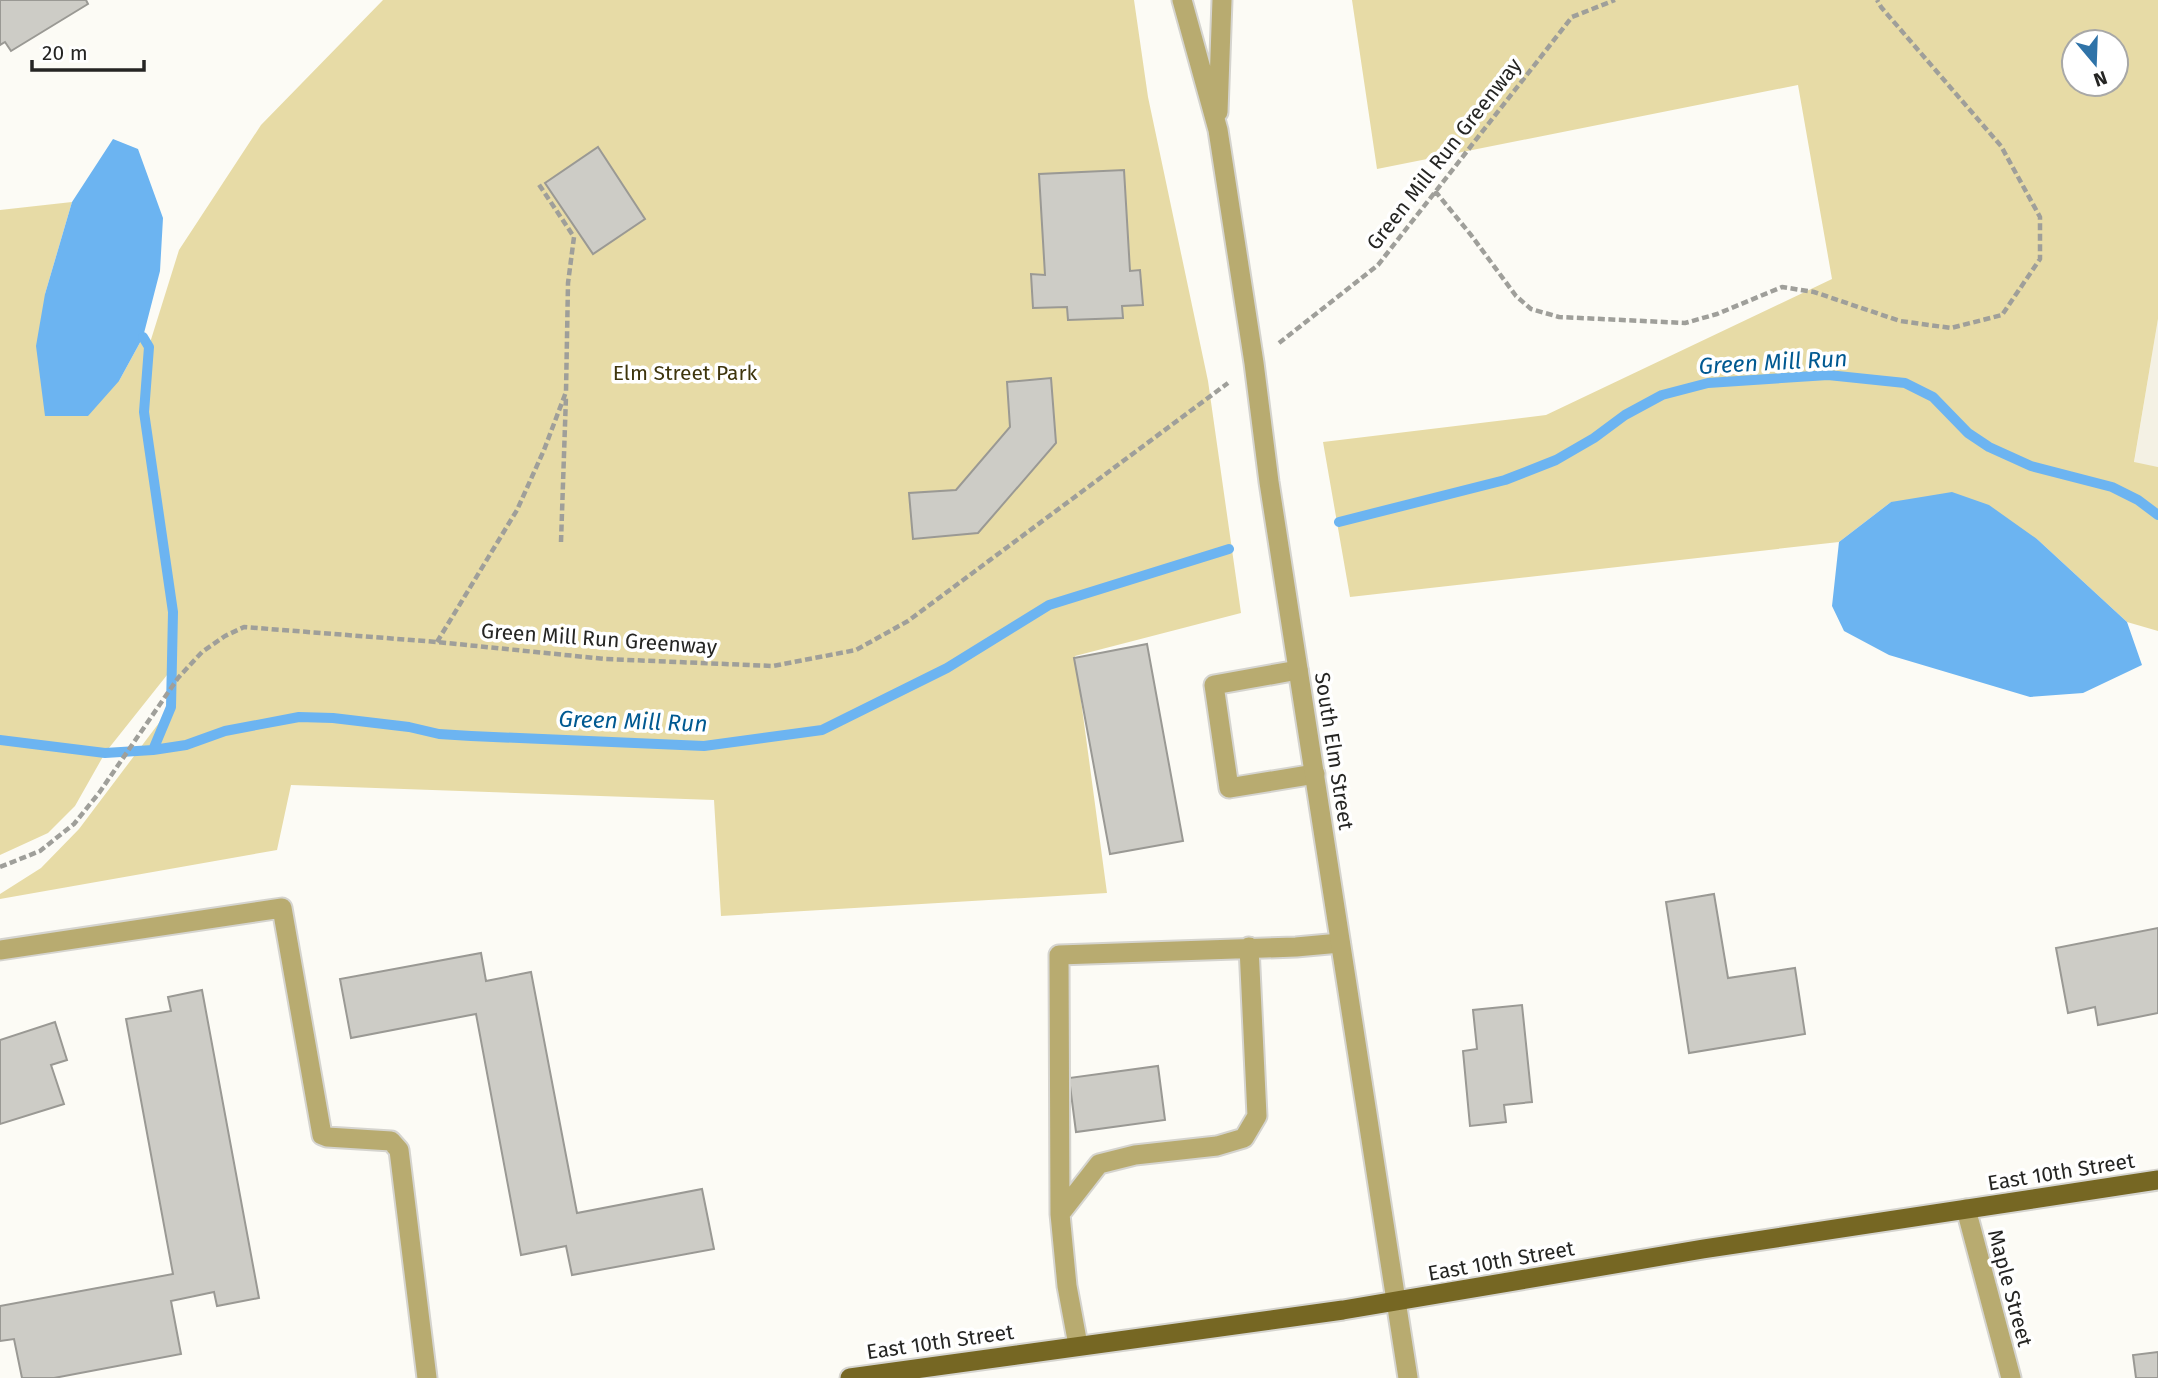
<svg xmlns="http://www.w3.org/2000/svg" width="2158" height="1378" font-family="'Fira Sans',sans-serif">
  <style>
    .built { fill: #f4f1e4 }
    .green { fill: #e7dba6; fill-rule: evenodd }
    .water { fill: #6cb4f1 }
    .lines { fill: none; stroke-linecap: round; stroke-linejoin: round }
    .stream { stroke: #6cb4f1; stroke-width: 10 }
    .building { fill: #cdccc6; stroke: #9a9994; stroke-width: 2 }
    .service-casing { stroke: #d5d4cf; stroke-width: 23 }
    .minor-casing { stroke: #d5d4cf; stroke-width: 23 }
    .tertiary-casing { stroke: #d5d4cf; stroke-width: 23 }
    .primary-casing { stroke: #d5d4cf; stroke-width: 23 }
    .path { stroke: #9f9f9a; stroke-width: 4.5; stroke-dasharray: 7 3.5; stroke-linecap: butt }
    .service { stroke: #b8ab70; stroke-width: 19 }
    .minor { stroke: #b8ab70; stroke-width: 19 }
    .tertiary { stroke: #b8ab70; stroke-width: 19 }
    .primary { stroke: #766723; stroke-width: 19 }
    .labels { text-anchor: middle; dominant-baseline: central; stroke-width: 7; stroke-linejoin: round; paint-order: stroke }
    .street-label { font-size: 21px; fill: #252523; stroke: #fff }
    .park-label { font-size: 21px; fill: #3e350d; stroke: #fff }
    .water-label { font-size: 23px; font-style: italic; fill: #005991; stroke: #fff }
  </style>
  <rect width="100%" height="100%" fill="#fcfbf5"/>
  <path class="built" d="M2158,319v148l-24,-4z"/>
  <path class="green" d="M383,0h751l14,97 60,284 33,232 -166,43 32,237 -386,23 -7,-116 -423,-15 -14,65 -277,49v-5l41,-26 38,-39 92,-122v-37l-66,83 -30,53 -27,27 -48,22v-645l72,-8 -27,92 74,87 24,-44 6,9 30,-96 82,-125z
    M1352,0h806v319l-24,143 24,5v164l-31,-9 -90,-83 -146,-37 -52,40 -489,55 -27,-155 223,-27 286,-136 -34,-194 -421,84zM2074,42h42v42h-42z"/>
  <path class="water" d="M113,139l25,10 25,69 -3,53 -17,66 -24,44 -31,35h-43l-9,-70 9,-52 27,-92z
    M1952,492l37,13 48,34 90,83 15,43 -59,28 -53,4 -141,-42 -45,-24 -12,-25 7,-64 52,-40z"/>
  <g class="lines">
    <path class="stream" d="M143,337l6,10 -5,65 29,200 -2,95 -18,43
      M1339,522l166,-42 51,-20 38,-22 31,-23 37,-20 46,-12 120,-8 77,8 28,14 35,36 21,14 42,19 81,21 26,13 20,15
      M0,740l105,13 48,-3 33,-5 39,-14 74,-14 34,1 76,9 30,7 32,2 233,10 118,-16 125,-62 102,-63 180,-56"/>
  </g>
  <path class="building" d="M0,0h86l2,4 -77,47 -6,-9 -5,3z
    M598,147l47,72 -52,35 -48,-71z
    M1124,170l6,101 10,-1 3,35 -21,1 1,12 -55,2 -1,-13 -34,1 -2,-34 14,1 -6,-101z
    M1051,378l5,65 -78,90 -65,6 -4,-46 47,-3 54,-63 -3,-45z
    M1147,644l36,197 -73,13 -36,-196z
    M1714,894l14,84 67,-10 10,66 -116,19 -23,-151z
    M2158,928v85l-60,12 -3,-18 -27,6 -12,-65z
    M481,953l5,28 45,-9 46,241 125,-24 12,60 -142,26 -6,-29 -45,9 -45,-241 -125,24 -11,-59z
    M202,990l57,308 -42,8 -3,-14 -43,9 10,53 -127,24h-32l-8,-39 -14,2v-35l173,-32 -47,-255 45,-8 -3,-14z
    M1522,1005l10,97 -28,3 2,17 -36,4 -7,-75 14,-2 -4,-39z
    M55,1022l12,38 -16,5 13,39 -64,20v-84z
    M1158,1066l7,54 -89,12 -7,-54z
    M2158,1352v26h-22l-3,-23z"/>
  <g class="lines">
    <g class="service-casing">
      <path id="service" d="M1298,670l-84,15 15,103 86,-14
        M0,950l282,-42 40,227 5,2 64,4 8,9 28,228
        M1060,1214l-1,-259 237,-8 44,-4
        M1078,1345l-11,-59 -7,-72 39,-50 36,-9 82,-9 27,-8 13,-22 -8,-169"/>
    </g>
    <g class="minor-casing">
      <path id="minor" d="M1966,1209l45,169"/>
    </g>
    <g class="tertiary-casing">
      <path id="tertiary" d="M1182,0l36,130 36,233 15,119 139,896
        M1218,112l4,-112"/>
    </g>
    <g class="primary-casing">
      <path id="primary" d="M850,1378l493,-68 360,-61 455,-69"/>
    </g>
    <path class="path" d="M1435,191l36,44 45,61 15,13 28,8 126,6 32,-9 65,-27 32,5 86,29 51,7 51,-13 38,-56v-42l-39,-71 -120,-139 -4,-7
      M1279,343l99,-78 194,-248 43,-17
      M561,542l5,-146
      M437,642l80,-132 27,-60 22,-58 2,-109 6,-46 -36,-54
      M0,867l40,-16 34,-27 25,-31 79,-115 24,-26 23,-16 19,-9 193,15 168,17 168,7 83,-16 52,-29 320,-238"/>
    <use href="#service" class="service"/>
    <use href="#minor" class="minor"/>
    <use href="#tertiary" class="tertiary"/>
    <use href="#primary" class="primary"/>
  </g>
  <g class="labels">
    <g class="street-label">
      <text transform="translate(1444 154) rotate(-52)">Green Mill Run Greenway</text>
      <text transform="translate(599 639) rotate(4)">Green Mill Run Greenway</text>
      <text transform="translate(1334 751) rotate(81)">South Elm Street</text>
      <text transform="translate(2061 1172) rotate(-9)">East 10th Street</text>
      <text transform="translate(1501 1261) rotate(-10)">East 10th Street</text>
      <text transform="translate(2010 1288) rotate(75)">Maple Street</text>
      <text transform="translate(940 1342) rotate(-8)">East 10th Street</text>
    </g>
    <g class="park-label">
      <text x="685" y="373">Elm Street Park</text>
    </g>
    <g class="water-label">
      <text transform="translate(1773 362) rotate(-3)">Green Mill Run</text>
      <text transform="translate(633 721) rotate(2)">Green Mill Run</text>
    </g>
  </g>
  <g transform="translate(2095 63) rotate(161)"><circle r="33" fill="#ffffff" stroke="#a8a8a7" stroke-width="2"/>
  <path d="M0-5L12 26L0 18L-12 26Z" fill="#2f73a8"/>
  <text y="-10" font-size="19" font-weight="bold" text-anchor="middle" fill="#252523">N</text>
  </g>
  <path d="M32 60v10h112v-10" fill="none" stroke="#252523" stroke-width="3.5"/>
  <text x="42" y="60" font-size="21" fill="#252523" stroke="#ffffff" stroke-width="5" paint-order="stroke">20 m</text>
</svg>
